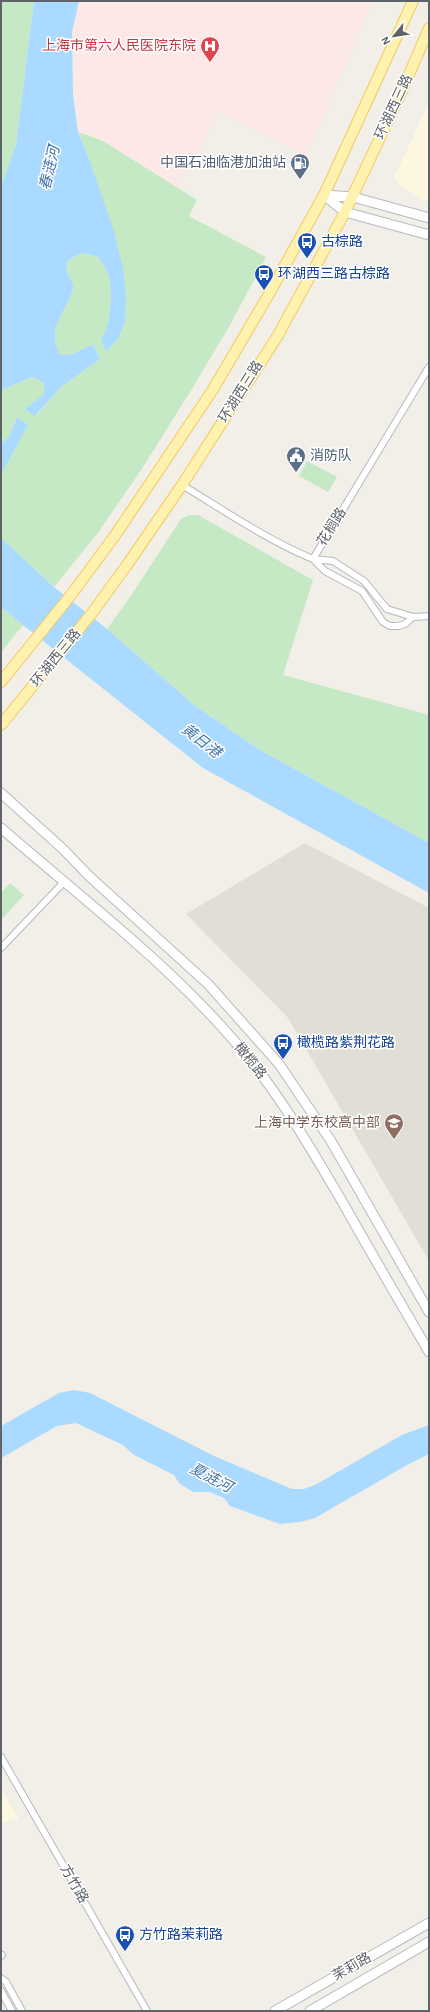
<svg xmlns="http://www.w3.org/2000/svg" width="430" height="2012" font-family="'Alegreya Sans','Noto Sans SC',sans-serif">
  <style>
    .commercial { fill: #fef7e0 }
    .education { fill: #e1ded6 }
    .medical { fill: #fce8e6 }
    .green { fill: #c5e8c5 }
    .water { fill: #aadaff }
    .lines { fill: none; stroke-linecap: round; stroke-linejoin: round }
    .street-casing { stroke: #b5b8bc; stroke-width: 8 }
    .secondary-casing { stroke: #b6babf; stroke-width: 11 }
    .primary-casing { stroke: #f2c960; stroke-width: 12 }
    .street { stroke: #fff; stroke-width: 6 }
    .secondary { stroke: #fff; stroke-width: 9 }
    .primary { stroke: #fff2af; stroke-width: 10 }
    .labels { text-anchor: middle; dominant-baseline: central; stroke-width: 3; stroke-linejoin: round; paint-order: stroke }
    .health-label { font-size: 14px; fill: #be3a42; stroke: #fff; text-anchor: end }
    .street-label { font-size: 14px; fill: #5f6368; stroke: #fff }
    .service-label { font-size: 14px; fill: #4e5e75; stroke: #fff; text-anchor: end }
    .transit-label { font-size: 14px; fill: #164399; stroke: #fff; text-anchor: start }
    .education-label { font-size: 14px; fill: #785e54; stroke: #fff; text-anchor: end }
    .water-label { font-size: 15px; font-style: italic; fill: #4174aa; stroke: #fff }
  </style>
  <rect width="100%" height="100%" fill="#f1efe8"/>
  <path class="commercial" d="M429,103v98l-6,-1 -20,-12 -9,-10z
    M1,1788l18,32 -8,-1 -10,5z"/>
  <path class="education" d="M305,843l124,65v353l-141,-243 -102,-104z"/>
  <path class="medical" d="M79,1h294l-67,156 -86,-45 -42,76 -75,-47 -25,-9 -5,-37 -1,-64z"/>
  <path class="green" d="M1,1h33l-18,144 -15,41z
    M78,132l25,9 94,59 -8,16 77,41 -36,68 -40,67 -49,78 -44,64 -43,53 -53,-49v-63l27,-50 -11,-8 -8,21 -6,4 -2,-3v-49l33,-13 11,6 -1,11 -19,15 11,7 25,-29 39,-28 -7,-15 -20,10 -13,1c-2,-5 -4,-10 -5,-15 -2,-16 14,-37 19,-53l-8,-17 2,-10 14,-7 16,4c3,5 9,12 11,19 6,22 -3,51 -3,75l12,-12 7,-17 -36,-163z
    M307,461l30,16 -9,15 -29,-16z
    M189,515h9l115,65 -30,95 146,40v128l-169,-93 -66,-45 -87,-76 23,-32 51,-78z
    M1,607l22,18 -22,27z
    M10,883l14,12 -23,25v-27z"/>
  <path class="water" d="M34,1h45l-7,31 1,63 5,37 11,27 25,72 9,38 3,27 -1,26 -7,17 -12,12 -5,-11c10,-12 12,-49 8,-64 -2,-7 -8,-14 -11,-19l-16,-4 -14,7 -2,10 8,17c-5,16 -21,37 -19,53 1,5 3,10 5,15l13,-1 20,-10 7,15 -39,28 -26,29 -10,-7 19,-15v-11l-11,-6 -32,13v-204l15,-41z
    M17,417l11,8 -27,50v-36l2,3 6,-5z
    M1,538l53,49 53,42 87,76 66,45 169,93v50l-226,-125 -180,-143 -22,-18z
    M74,1390l16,3 124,63 78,33h12l11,-4 87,-50 27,-10v29l-22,11 -92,53 -15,4 -20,2 -50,-18 -6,-8 -14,-6h-17l-14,-9 -5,-8 -40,-20 -11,-10 -47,-22 -19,3 -56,32v-32l58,-33z"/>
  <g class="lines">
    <g class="street-casing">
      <path id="street" d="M182,485c43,26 85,55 131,74l116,-192
        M313,559l20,2 31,20 23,28 26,8 16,-1
        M313,559l12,12 37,20 21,31 7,4h8l7,-2 8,-7
        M1,948l63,-66
        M1,1757l146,254
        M1,1956l1,-1
        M1,1978l5,4 16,29
        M1,1991l11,20"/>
    </g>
    <g class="secondary-casing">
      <path id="secondary" d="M324,195l21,17 84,23
        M324,195l29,2 76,21
        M1,793l62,56 26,27 119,108 71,80 52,77 98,171
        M1,828c86,75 182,146 253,237 34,43 61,91 89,138 28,50 57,99 86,149
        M275,2011l154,-88
        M310,2011l119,-69"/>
    </g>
    <g class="primary-casing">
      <path id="primary" d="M1,682l70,-87 45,-61 96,-143 57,-97 55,-99 89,-194
        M1,725l91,-112 35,-48 55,-80 95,-148 68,-125 57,-121 27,-63"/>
    </g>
    <use href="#street" class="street"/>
    <use href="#secondary" class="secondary"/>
    <use href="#primary" class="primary"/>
  </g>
  <defs>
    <g id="hospital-pin" transform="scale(1)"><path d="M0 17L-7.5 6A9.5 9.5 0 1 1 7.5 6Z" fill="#e0444e" stroke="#fff"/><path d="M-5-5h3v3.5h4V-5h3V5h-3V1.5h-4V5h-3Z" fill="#fff"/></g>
    <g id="fuel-pin" transform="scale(1)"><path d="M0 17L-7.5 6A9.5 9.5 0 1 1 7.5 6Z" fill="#5c6f8a" stroke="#fff"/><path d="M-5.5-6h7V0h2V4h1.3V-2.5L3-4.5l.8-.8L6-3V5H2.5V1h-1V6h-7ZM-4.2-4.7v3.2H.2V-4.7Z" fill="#fff"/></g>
    <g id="bus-pin" transform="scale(1)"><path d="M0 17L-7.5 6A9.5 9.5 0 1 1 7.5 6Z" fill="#1a4fb4" stroke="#fff"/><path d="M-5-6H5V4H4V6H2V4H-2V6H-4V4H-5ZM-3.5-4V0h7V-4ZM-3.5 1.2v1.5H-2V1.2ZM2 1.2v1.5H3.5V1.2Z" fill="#fff"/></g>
    <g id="civic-pin" transform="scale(1)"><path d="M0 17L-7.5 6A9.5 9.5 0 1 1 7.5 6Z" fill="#5c6f8a" stroke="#fff"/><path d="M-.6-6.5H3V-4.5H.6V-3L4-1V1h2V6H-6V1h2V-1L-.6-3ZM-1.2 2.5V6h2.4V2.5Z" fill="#fff"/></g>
    <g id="school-pin" transform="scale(1)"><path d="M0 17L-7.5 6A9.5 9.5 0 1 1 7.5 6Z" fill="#8d6e63" stroke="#fff"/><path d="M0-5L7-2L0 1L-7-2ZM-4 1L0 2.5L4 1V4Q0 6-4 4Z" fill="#fff"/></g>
  </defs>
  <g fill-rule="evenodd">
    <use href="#hospital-pin" x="210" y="46"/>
    <use href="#fuel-pin" x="300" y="163"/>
    <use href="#bus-pin" x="307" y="242"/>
    <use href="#bus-pin" x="264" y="274"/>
    <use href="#civic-pin" x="296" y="456"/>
    <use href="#bus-pin" x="283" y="1043"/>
    <use href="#school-pin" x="394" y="1123"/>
    <use href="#bus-pin" x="125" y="1935"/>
  </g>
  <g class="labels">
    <g class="health-label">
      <text x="196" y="46">上海市第六人民医院东院</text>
    </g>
    <g class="street-label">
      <text transform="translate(394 107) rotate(-65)">环湖西三路</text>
      <text transform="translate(241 392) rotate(-58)">环湖西三路</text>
      <text transform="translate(332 527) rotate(-58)">花榈路</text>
      <text transform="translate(56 658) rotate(-51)">环湖西三路</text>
      <text transform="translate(250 1061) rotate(51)">橄榄路</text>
      <text transform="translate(74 1884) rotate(60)">方竹路</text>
      <text transform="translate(352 1967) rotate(-30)">茉莉路</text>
    </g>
    <g class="service-label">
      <text x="286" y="163">中国石油临港加油站</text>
      <text x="310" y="456" text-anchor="start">消防队</text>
    </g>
    <g class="transit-label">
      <text x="321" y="242">古棕路</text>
      <text x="278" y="274">环湖西三路古棕路</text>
      <text x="297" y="1043">橄榄路紫荆花路</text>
      <text x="139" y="1935">方竹路茉莉路</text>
    </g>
    <g class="education-label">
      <text x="380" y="1123">上海中学东校高中部</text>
    </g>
    <g class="water-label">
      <text transform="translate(50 168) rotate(-77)">春涟河</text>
      <text transform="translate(201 741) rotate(38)">黄日港</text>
      <text transform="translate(211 1478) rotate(28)">夏涟河</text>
    </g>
  </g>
  <rect width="430" height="2012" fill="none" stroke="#5f6368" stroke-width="4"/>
  <g transform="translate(394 36) rotate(240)" stroke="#ffffff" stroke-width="3" paint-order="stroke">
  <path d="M0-3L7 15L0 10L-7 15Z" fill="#5f6368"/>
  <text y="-6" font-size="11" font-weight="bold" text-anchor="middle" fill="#5f6368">N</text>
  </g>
</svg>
